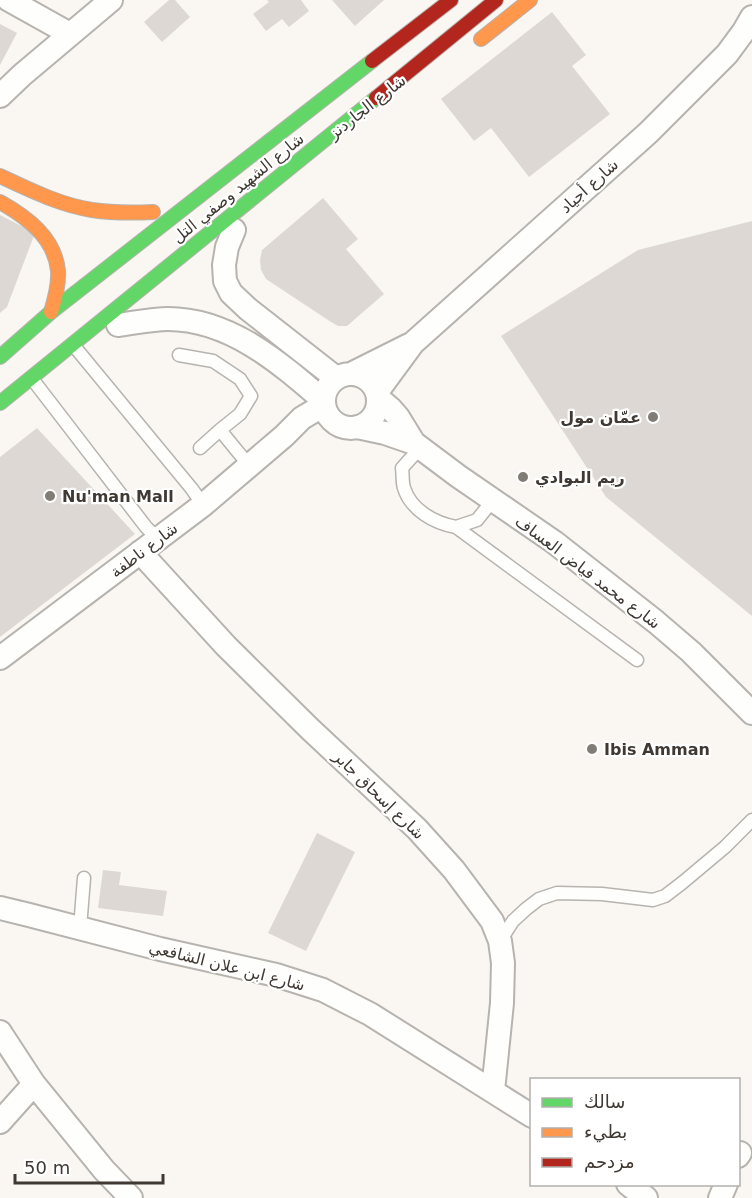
<svg xmlns="http://www.w3.org/2000/svg" width="752" height="1198" font-family="'DejaVu Sans',Cairo,sans-serif">
  <style>
    .building { fill: #ddd8d3 }
    .lines { fill: none; stroke-linecap: round; stroke-linejoin: round }
    .lane-casing { stroke: #b7b3ae; stroke-width: 15 }
    .street-casing { stroke: #b7b3ae; stroke-width: 26 }
    .fast-casing { stroke: #b7b3ae; stroke-width: 16 }
    .slow-casing { stroke: #b7b3ae; stroke-width: 16 }
    .jam-casing { stroke: #b7b3ae; stroke-width: 16 }
    .lane { stroke: #fefefd; stroke-width: 12 }
    .street { stroke: #fefefd; stroke-width: 22 }
    .fast { stroke: #63d668; stroke-width: 14 }
    .slow { stroke: #ff974d; stroke-width: 14 }
    .jam { stroke: #b3261e; stroke-width: 14 }
    .poi-dot { fill: #817c76; stroke: #fff; stroke-width: 2 }
    .labels { text-anchor: middle; dominant-baseline: central; stroke-width: 4.5; stroke-linejoin: round; paint-order: stroke }
    .street-label { font-size: 16px; fill: #403933; stroke: #fff }
    .poi-label { font-size: 16px; font-weight: bold; fill: #403933; stroke: #fff; text-anchor: start }
  </style>
  <rect width="100%" height="100%" fill="#faf7f3"/>
  <path class="building" d="M169,0h6l15,17 -28,25 -18,-20z
    M267,0h34l8,11 -20,16 -7,-8 -16,12 -13,-17 16,-12z
    M332,0h52l-29,26z
    M552,12l34,43 -14,11 38,48 -81,63 -38,-49 -17,13 -33,-42z
    M0,24l17,9 -17,32z
    M323,198l35,41 -12,10 38,45 -37,32h-9l-7,-4 -65,-43 -5,-9 -1,-10 2,-10z
    M0,215l35,18 -28,74 -7,6z
    M752,221v395l-146,-119 -105,-161 137,-86z
    M37,428l98,106 -135,103v-180z
    M317,833l38,19 -49,99 -38,-18z
    M103,870l18,2 -2,13 48,6 -4,25 -65,-8z"/>
  <g class="lines">
    <g class="lane-casing">
      <path id="lane" d="M74,346l118,143 11,16
        M179,355l34,6 27,18 11,17 -11,18 -20,16 18,22 11,13
        M33,380l113,147 12,12
        M200,448l20,-18
        M420,448l-18,20c1,6 0,14 2,20 7,22 30,35 52,39l181,133
        M456,527l21,-7 16,-20
        M80,928l4,-50
        M500,941l13,-20 13,-12 13,-10 18,-6 45,1 51,6 12,-4 17,-13 43,-36 27,-27"/>
    </g>
    <g class="street-casing">
      <path id="street" d="M9,0l61,34
        M0,96l22,-21 89,-75
        M234,230l-7,17 -3,18 1,16 6,12 17,16 88,69
        M118,325c16,-2 34,-6 50,-6 62,0 112,44 156,82
        M353,373l56,-28
        M324 401a27 27 0 1 1 54 0a27 27 0 1 1-54 0Z
        M377,392l36,-49 235,-210 79,-79 17,-23 8,-14
        M378,398l13,11 7,8 16,26 44,33 96,66 102,80 35,30 61,61
        M357,427l28,6 29,10
        M140,552l86,94 84,83 107,100 37,41 38,51 8,20 3,22 -1,40 -9,88
        M0,658l203,-153 81,-69 18,-18 22,-13
        M0,908l29,7 131,34 116,26 47,15 47,24 162,102
        M0,1032l34,52 70,86 27,28
        M0,1122l34,-38
        M738,1156l2,-3
        M628,1184l18,14
        M720,1198l6,-14"/>
    </g>
    <g class="fast-casing">
      <path id="fast" d="M0,357l51,-45 321,-251
        M0,403l376,-305"/>
    </g>
    <g class="slow-casing">
      <path id="slow" d="M481,39l49,-39
        M0,176c30,14 60,29 92,34 20,3 41,3 61,2
        M0,202c27,15 55,36 58,69 1,14 -3,28 -7,41"/>
    </g>
    <g class="jam-casing">
      <path id="jam" d="M372,61l79,-61
        M376,98l120,-98"/>
    </g>
    <use href="#lane" class="lane"/>
    <use href="#street" class="street"/>
    <use href="#fast" class="fast"/>
    <use href="#slow" class="slow"/>
    <use href="#jam" class="jam"/>
  </g>
  <g class="poi-dot">
    <circle cx="653" cy="417" r="6"/>
    <circle cx="523" cy="477" r="6"/>
    <circle cx="50" cy="496" r="6"/>
    <circle cx="592" cy="749" r="6"/>
  </g>
  <g class="labels">
    <g class="street-label">
      <text transform="translate(367 107) rotate(-38)">شارع الجاردنز</text>
      <text transform="translate(589 186) rotate(-42)">شارع أجياد</text>
      <text transform="translate(238 188) rotate(-39)">شارع الشهيد وصفي التل</text>
      <text transform="translate(144 550) rotate(-37)">شارع ناطفة</text>
      <text transform="translate(588 572) rotate(37)">شارع محمد فياض العساف</text>
      <text transform="translate(379 795) rotate(44)">شارع إسحاق جابر</text>
      <text transform="translate(227 966) rotate(14)">شارع ابن علان الشافعي</text>
    </g>
    <g class="poi-label">
      <text x="641" y="417" text-anchor="end">عمّان مول</text>
      <text x="535" y="477">ريم البوادي</text>
      <text x="62" y="496">Nu'man Mall</text>
      <text x="604" y="749">Ibis Amman</text>
    </g>
  </g>
  <rect x="530" y="1078" width="210" height="108" fill="#ffffff" stroke="#b3b0ad" stroke-width="1.5"/>
  <rect x="542" y="1098" width="30" height="9" fill="#63d668" stroke="#b3b0ad" stroke-width="1.5"/>
  <text x="584" y="1108" font-size="18" fill="#403933">سالك</text>
  <rect x="542" y="1128" width="30" height="9" fill="#ff974d" stroke="#b3b0ad" stroke-width="1.5"/>
  <text x="584" y="1138" font-size="18" fill="#403933">بطيء</text>
  <rect x="542" y="1158" width="30" height="9" fill="#b3261e" stroke="#b3b0ad" stroke-width="1.5"/>
  <text x="584" y="1168" font-size="18" fill="#403933">مزدحم</text>
  <path d="M15 1174v9h148v-9" fill="none" stroke="#403933" stroke-width="3"/>
  <text x="24" y="1174" font-size="18" fill="#403933" stroke="#ffffff" stroke-width="4.5" paint-order="stroke">50 m</text>
</svg>
